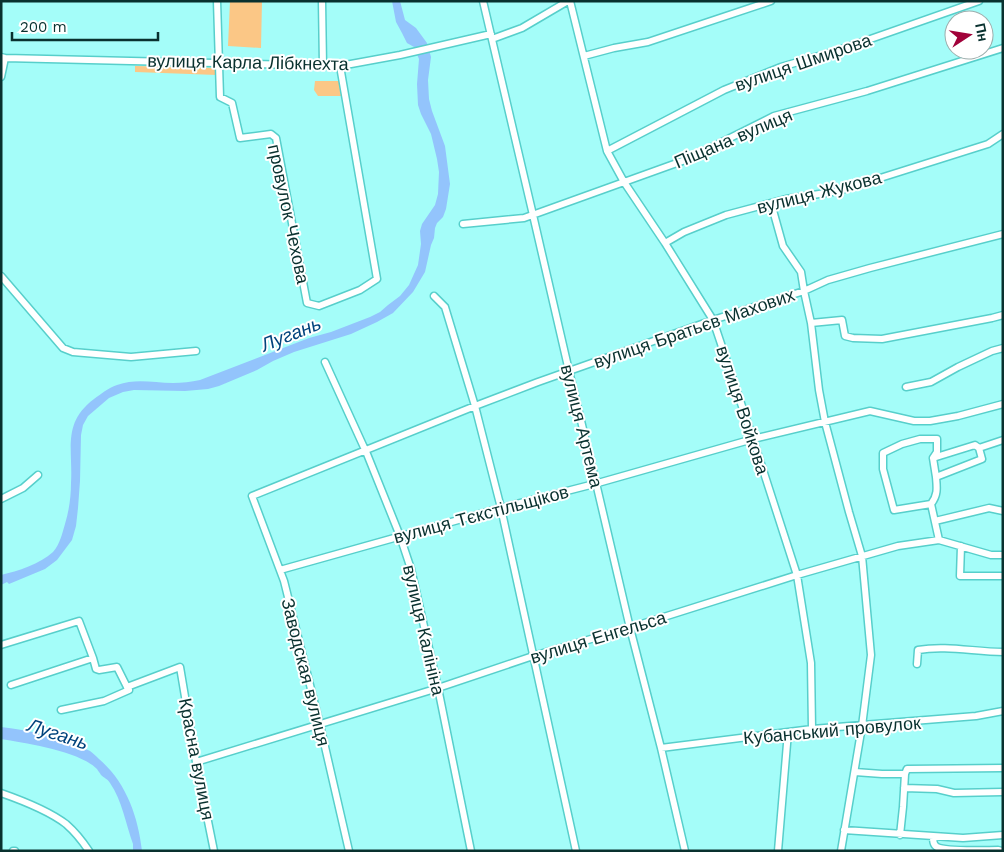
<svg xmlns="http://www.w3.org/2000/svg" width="1004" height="852" font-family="'Work Sans',sans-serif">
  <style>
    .green { fill: #fbc786 }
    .water { fill: #93c4fc }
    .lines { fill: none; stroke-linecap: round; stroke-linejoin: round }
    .minor-casing { stroke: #57cfcb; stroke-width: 9 }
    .minor { stroke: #fff; stroke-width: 6 }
    .labels { text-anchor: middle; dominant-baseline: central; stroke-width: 4; stroke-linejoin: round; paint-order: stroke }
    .street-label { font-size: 18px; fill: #09312f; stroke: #fff }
    .water-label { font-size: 19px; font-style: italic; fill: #01437c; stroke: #fff }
  </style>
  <rect width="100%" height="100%" fill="#a4fdf9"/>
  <path class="green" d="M230,1h32l-1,47 -33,-2z
    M135,66l82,2v7l-82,-3z
    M315,81h24l2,15h-23l-4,-6z"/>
  <path class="water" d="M392,1h8l5,19 11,8 11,15 4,14 -3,23 1,19 3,12 13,35 5,38 -4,25 -3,8 -6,6 -2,5 -1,10 -3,7 -6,27 -12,20 -20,21 -16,9 -26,12 -57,18 -21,9 -16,9 -38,16 -11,3 -23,2 -51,-1 -11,2 -14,6 -21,18 -5,9 -2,10 -1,46 -2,27 -2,18 -4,14 -15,20 -12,9 -36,15 -2,-2 -6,3v-10c17,-4 39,-11 52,-23 7,-8 9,-18 12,-28 4,-13 6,-27 6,-41 2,-34 -9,-60 23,-84 7,-5 14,-11 23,-14 20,-7 36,-2 56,-2 9,0 18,-1 27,-3l109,-42 22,-6 39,-15 10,-5 8,-7 12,-9 9,-11 9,-20 3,-21 -1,-13 2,-7 13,-19 3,-11 1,-22 -2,-13 -6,-25 -10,-20 -3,-9 -1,-21 2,-25 -5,-12 -7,-4 -5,-10 -6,-11z
    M1,727c26,3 51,8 75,18 5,2 10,4 14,6 3,2 6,5 9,8 27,23 39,57 43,92h-9v-7c-7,-19 -11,-44 -23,-61 -2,-4 -6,-5 -9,-8 -1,-2 -3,-4 -4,-6 -18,-18 -71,-26 -96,-30z"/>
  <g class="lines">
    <g class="minor-casing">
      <path id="minor" d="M217,1l3,96 12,6 8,35 31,-4 5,4 31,165 12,3 41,-16 17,-11 -37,-213
        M322,1l1,65
        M483,1l50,214 36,156 27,112 34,145 31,120 24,103
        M570,1l37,150 17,31 41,61 48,77 40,119 44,136 14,88 1,66
        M492,39l30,-11 46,-27
        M584,56l30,-8 34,-6 123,-41
        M1,57l4,1 335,8 60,-11 91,-21
        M1,77l4,-19
        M607,151l117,-61 57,-23 58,-17 140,-49
        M771,203l12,43 18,26 3,19 7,32 8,67 6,32 24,90 13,44 9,99 -9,71 -21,125
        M463,224l61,-6 164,-59 86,-43 93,-25 136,-43
        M665,243l19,-11 42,-17 60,-16 53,-8 149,-47 15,-10
        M1,276l62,72 10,4 58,5 65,-6
        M434,296l11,11 30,99 26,102 75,343
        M811,323l31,-3 3,16 8,2 29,1 110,-21 11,-3
        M325,362l42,92 33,82 11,33 27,119 33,163
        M906,387l25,-5 27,-15 34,-16 11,-3
        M933,458l3,19
        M1,499l22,-11 15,-13
        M931,504l-37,6 -11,-41v-16l19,-9 18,-5h17v13l-4,6 42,-13 4,3 24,-8
        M935,521l54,-13 14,3
        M939,540l-8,-36c7,-9 6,-16 5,-27l46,-18 -3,-11
        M961,546l-1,30h43
        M280,570l221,-62 97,-25 155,-44 117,-28 44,10h16l28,-5 45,-12
        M1,645l78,-24 14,37 -82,27
        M93,658l3,11 3,1 18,-3 10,20
        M917,664l1,-14c28,-5 57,2 85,2
        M61,710l43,-9 25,-11 -2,-3 53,-20 16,95 18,89
        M661,748l151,-19 164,-13 27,-5
        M196,762l242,-74 95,-32 99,-29 165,-52 101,-29 41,-6 52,15h12
        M855,772l27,2h23
        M904,788l33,1 17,4 49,-1
        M1,793c20,7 48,18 65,31 8,7 17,18 23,27
        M844,830l119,8 40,-3
        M900,835l3,-28 2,-33 2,-5 96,-1
        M933,836c0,4 0,9 4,11 10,5 49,3 61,3l4,1
        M13,851h2
        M349,851l-29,-126 -36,-144 -32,-85 223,-90 63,-24 175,-62 91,-29 24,-11 42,-12 133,-34
        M778,851l10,-119"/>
    </g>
    <use href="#minor" class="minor"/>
  </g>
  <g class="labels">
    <g class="street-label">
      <text transform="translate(248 62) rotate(1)">вулиця Карла Лібкнехта</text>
      <text transform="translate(803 62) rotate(-19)">вулиця Шмирова</text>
      <text transform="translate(733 138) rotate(-23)">Піщана вулиця</text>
      <text transform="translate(819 192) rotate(-14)">вулиця Жукова</text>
      <text transform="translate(289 214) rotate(78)">провулок Чехова</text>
      <text transform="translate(694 328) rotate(-19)">вулиця Братьєв Махових</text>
      <text transform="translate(743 410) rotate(72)">вулиця Войкова</text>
      <text transform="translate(582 426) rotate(76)">вулиця Артема</text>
      <text transform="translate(481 514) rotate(-15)">вулиця Тєкстільщіков</text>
      <text transform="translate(424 630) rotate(77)">вулиця Калініна</text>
      <text transform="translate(598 637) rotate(-17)">вулиця Енгельса</text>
      <text transform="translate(306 672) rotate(76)">Заводская вулиця</text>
      <text transform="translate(832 730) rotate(-5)">Кубанський провулок</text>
      <text transform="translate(197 759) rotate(79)">Красна вулиця</text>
    </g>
    <g class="water-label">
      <text transform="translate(291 334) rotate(-22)">Лугань</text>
      <text transform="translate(58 734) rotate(18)">Лугань</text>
    </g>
  </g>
  <rect width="1004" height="852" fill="none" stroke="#09312f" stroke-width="5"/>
  <g transform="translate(969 35) rotate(78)"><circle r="24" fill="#ffffff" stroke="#9dadac"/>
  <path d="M0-4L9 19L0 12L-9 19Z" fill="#a1023a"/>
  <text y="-8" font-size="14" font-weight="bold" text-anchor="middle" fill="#09312f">Пн</text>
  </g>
  <path d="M12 32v8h146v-8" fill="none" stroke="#09312f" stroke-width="2.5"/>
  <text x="20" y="32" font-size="15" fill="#09312f" stroke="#ffffff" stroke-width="4" paint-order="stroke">200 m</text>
</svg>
